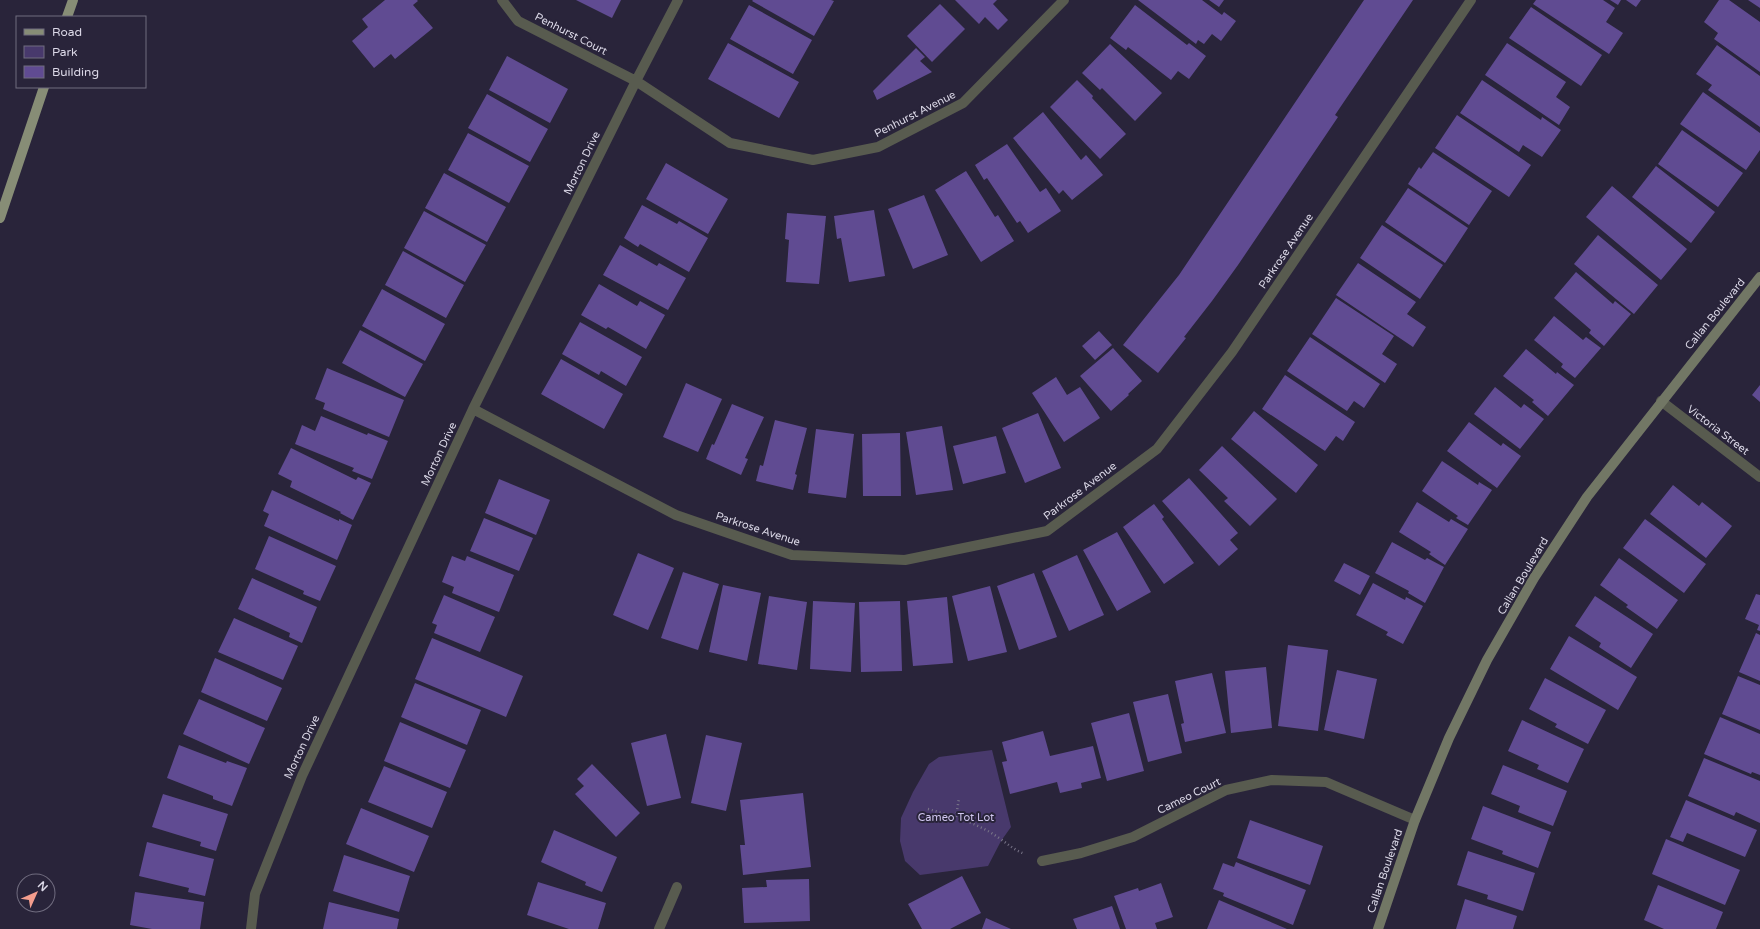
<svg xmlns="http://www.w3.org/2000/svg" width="1760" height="929" font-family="'Varela Round',sans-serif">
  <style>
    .green { fill: #48396c }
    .building { fill: #604b92 }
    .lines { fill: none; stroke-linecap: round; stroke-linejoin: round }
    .path { stroke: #7a7689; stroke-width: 2.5; stroke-dasharray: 1 3; stroke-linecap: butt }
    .street { stroke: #585b4f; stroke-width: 10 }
    .secondary { stroke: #727765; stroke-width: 10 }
    .primary { stroke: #878d76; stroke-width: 10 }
    .labels { text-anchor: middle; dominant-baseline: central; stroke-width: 4; stroke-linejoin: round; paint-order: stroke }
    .street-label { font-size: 11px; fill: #dbd8e7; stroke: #29243a }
    .park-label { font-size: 11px; fill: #d1c7f0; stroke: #29243a }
  </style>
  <rect width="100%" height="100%" fill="#29243a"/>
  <path class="green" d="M992,750l19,77 -10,14 -13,25 -68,9 -15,-14 -5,-20 1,-23 12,-26 16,-28 10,-7z"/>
  <path class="building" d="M385,0h32l1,1 -5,4 20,23 -38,31 -4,-5 -17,14 -22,-27 16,-14 -6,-8z
    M576,0h45l-9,18z
    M753,0h78l3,1 -20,35 -62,-35z
    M955,0h42l-4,4 15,16 -10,10 -13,-13 -6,7z
    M1138,0h64l20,15 2,-3 12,9 -15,20 -9,-7 -8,10 -6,-4 -2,4z
    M1209,0h15l-5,7z
    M1364,0h49l-78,115 3,2 -100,148 -26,36 -28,36 2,1 -28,35 -35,-28 56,-70z
    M1536,0h67l12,8 -9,14 17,11 -14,21 -76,-50z
    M1610,0h11l-3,5z
    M1626,0h15l-5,7z
    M1719,0h10l31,22v50l-46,-33 4,-6 -14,-11z
    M1748,0h12v8z
    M940,4l25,25 -33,33 -25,-26z
    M749,5l63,35 -19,34 -63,-35z
    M1135,5l52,40 2,-2 17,13 -17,23 -11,-8 -7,9 -43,-33 -2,3 -16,-12z
    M1531,7l71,48 -21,31 -72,-48z
    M728,43l71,39 -20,36 -71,-39z
    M1507,43l59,39 -10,15 14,10 -11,18 -74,-50z
    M1110,44l52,49 -27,28 -33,-33 -2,2 -18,-17z
    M1717,45l43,31v51l-52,-37 4,-5 -16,-11z
    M916,48l9,9 -5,4 12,11 -55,28 -4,-9z
    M507,56l61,33 -18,34 -61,-33z
    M1077,80l16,16 -1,2 34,36 -26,25 -50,-52z
    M1482,80l59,40 1,-3 19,13 -19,27 -19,-12 -4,7 -59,-39z
    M1703,92l57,41v17l-14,20 -66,-46z
    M487,94l61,35 -18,33 -62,-34z
    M1043,112l38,48 5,-5 17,20 -31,25 -9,-10 -4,4 -46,-56z
    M1457,115l74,50 -22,32 -74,-49z
    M1682,130l61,43 -25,34 -60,-43z
    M468,133l61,33 -20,37 -61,-33z
    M1007,144l33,48 6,-4 15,23 -33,22 -8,-12 -3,2 -30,-45 -3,2 -9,-15z
    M1433,152l59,39 -23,34 -61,-41 11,-17 2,2z
    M666,163l62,36 -20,35 -62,-35z
    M1656,166l59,46 -24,31 -59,-46z
    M966,171l29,46 3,-2 16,26 -33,21 -46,-72z
    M444,173l62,34 -19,35 -62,-34z
    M1612,186l75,63 -26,31 -75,-63z
    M1408,188l60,40 -23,35 -60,-41z
    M924,195l24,60 -35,14 -25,-60z
    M642,205l35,19 2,-3 29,17 -19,34 -49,-28 -2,3 -14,-9z
    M874,210l11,66 -36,6 -8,-44 -4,1 -3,-23z
    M424,211l62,34 -21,37 -61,-34z
    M787,213l39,3 -7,68 -33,-2 3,-42 -4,-1z
    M1382,225l61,40 -23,34 -60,-41z
    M1598,235l60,50 -24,29 -60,-50z
    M620,245l37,21 2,-3 27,15 -18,32 -65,-35z
    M403,251l61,34 -18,33 -61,-33z
    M1358,263l58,39 -9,12 19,13 -13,20 -77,-52z
    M1576,272l37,32 2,-3 16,13 -27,32 -15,-13 2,-3 -37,-32z
    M599,284l38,22 3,-5 25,14 -19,34 -38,-22 -2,2 -25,-14z
    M382,289l63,35 -20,37 -63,-35z
    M1336,298l58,38 -12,18 15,10 -12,19 -73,-49z
    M1554,316l29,24 3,-3 15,11 -26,30 -14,-11 2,-3 -29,-24z
    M580,322l62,35 -16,29 -25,-15 -2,4 -37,-21z
    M360,330l63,34 -18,33 -63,-34z
    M1099,331l13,14 -17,15 -13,-14z
    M1310,337l70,47 -16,24 -10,-7 -7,10 -60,-40z
    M1113,348l29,33 -14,13 1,1 -18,16 -31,-35z
    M1526,349l30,25 1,-2 17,13 -26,31 -16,-14 2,-2 -31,-24z
    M561,359l62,35 -19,35 -63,-35z
    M327,368l77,32 -15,37 -66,-28 2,-6 -10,-4z
    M1285,375l70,47 -12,19 -7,-5 -11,15 -63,-42z
    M1056,377l11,18 13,-8 20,31 -36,24 -32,-49z
    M686,383l36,16 -24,53 -35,-15z
    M1760,385v17l-8,-7z
    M1495,387l26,21 3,-4 20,15 -24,30 -46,-35z
    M732,404l32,13 -19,41 3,1 -7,16 -35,-16 6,-15 2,1z
    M1254,411l64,54 -22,28 -65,-54z
    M1038,413l23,55 -36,15 -23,-55z
    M321,416l46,19 1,-2 20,8 -16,38 -20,-8 2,-3 -59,-24 7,-19 13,6z
    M775,420l32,8 -12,46 2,1 -4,15 -37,-9 4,-16 3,1z
    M1469,422l32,24 2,-3 18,13 -24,32 -50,-37z
    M942,426l11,64 -37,5 -10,-63z
    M816,429l38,5 -8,64 -38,-5z
    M900,433l1,63h-38l-1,-62z
    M996,436l10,37 -43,11 -10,-38z
    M1222,446l55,53 -27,27 -26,-25 4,-3 -29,-28z
    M291,448l65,32 2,-3 13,6 -18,37 -13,-7 1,-1 -51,-25 2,-6 -14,-7z
    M1442,461l36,24 1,-3 13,8 -24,35 -12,-7 2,-2 -36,-25z
    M1189,478l49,55 -8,7 8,9 -19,17 -57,-65z
    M499,479l51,21 -14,35 -51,-22z
    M1673,485l26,21 3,-4 30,24 -26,32 -56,-44z
    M272,490l67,31v-2l13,6 -15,35 -73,-34 5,-12 -6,-3z
    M1417,502l32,20 2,-3 17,10 -23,36 -16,-11 2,-2 -32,-20z
    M1154,504l10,13 -2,2 32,44 -30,21 -41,-57z
    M484,518l49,20 -14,33 -49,-20z
    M1645,519l61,45 -22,29 -61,-45z
    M1117,532l34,60 -34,19 -34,-61z
    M269,536l67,30 -16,35 -17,-7 1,-3 -49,-22z
    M1392,542l33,18 2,-2 17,9 -19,36 -17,-10 1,-2 -34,-18z
    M638,553l36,15 -26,62 -35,-15z
    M1077,555l27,60 -35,16 -27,-60z
    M452,556l13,5 2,-5 47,19 -15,37 -47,-19 2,-6 -12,-5z
    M1619,558l59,42 -21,29 -31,-22 2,-2 -28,-20z
    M1344,563l26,13 -10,19 -26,-14z
    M683,572l36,12 -21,66 -37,-12z
    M1034,573l23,64 -38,13 -22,-64z
    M252,578l65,29 -15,36 -13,-6 1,-4 -52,-24z
    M1373,583l32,17 1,-3 17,9 -20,38 -17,-9 2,-3 -32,-17z
    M723,585l38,8 -14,68 -38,-9z
    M990,586l17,66 -39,9 -16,-65z
    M1756,594l4,1v36l-3,-1 2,-5 -14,-6z
    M444,595l51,22 -15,35 -46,-19 3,-8 -5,-2z
    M769,596l38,6 -10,68 -39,-6z
    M1595,596l58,38 -22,34 -32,-21 2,-4 -26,-17z
    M947,597l6,66 -40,3 -6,-65z
    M813,601l42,2 -4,69 -41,-3z
    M900,601l2,70 -41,1 -2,-70z
    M234,618l64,28 -15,34 -65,-28z
    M1756,633l4,2v46l-21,-9z
    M1569,636l68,41 -19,33 -68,-41z
    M432,638l91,38 -17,41 -91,-38z
    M1288,645l40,5 -10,81 -40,-5z
    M215,658l67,30 -15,33 -66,-29z
    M1266,667l6,61 -41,5 -6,-62z
    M1337,670l40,9 -13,60 -40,-9z
    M1212,673l14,60 -41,9 -4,-18 3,-1 -9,-42z
    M1738,676l22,9v45l-38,-16z
    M1545,678l61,32 -18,34 -33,-17 2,-3 -28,-15z
    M415,683l66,27 -14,35 -66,-28z
    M1168,694l14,59 -34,9 -15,-60z
    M199,699l66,29 -16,36 -66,-30z
    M1129,713l15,58 -37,10 -16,-58z
    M1720,717l40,17v41l-8,-3 -1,2 -47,-20z
    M1522,720l62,29 -16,34 -31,-14 2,-4 -31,-14z
    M400,722l66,28 -16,38 -66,-27z
    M1043,731l7,25 43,-10 8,32 -20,5 1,5 -22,5 -3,-11 -47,12 -8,-32 5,-1 -5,-19z
    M666,734l15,64 -34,8 -16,-63z
    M706,735l36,8 -16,68 -35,-8z
    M179,745l47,18 1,-2 20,7 -15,38 -19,-7v-3l-46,-18z
    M1704,758l56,23v42l-24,-11 -2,4 -46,-20z
    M592,764l48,49 -24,24 -41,-43 9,-8 -7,-7z
    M1503,765l64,26 -14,35 -35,-14 2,-6 -29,-12z
    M384,766l63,26 -15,36 -64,-26z
    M803,793l8,74 -68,8 -3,-30h5l-5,-45z
    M163,794l65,20 -12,37 -16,-5 1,-4 -49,-15z
    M1686,800l71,30 -12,27 -58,-24 -4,9 -13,-5z
    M1483,806l68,26 -13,36 -36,-14 1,-3 -32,-12z
    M361,808l68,28 -15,36 -68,-28z
    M1250,820l73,26 -13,39 -73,-27z
    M554,830l63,27 -15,35 -17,-7 1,-3 -45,-20z
    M1666,839l74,31 -15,35 -73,-31z
    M147,842l67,17 -9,37 -17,-4 1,-4 -50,-12z
    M1468,851l67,22 -12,38 -36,-12 1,-4 -31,-10z
    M344,855l66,21 -11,36 -66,-21z
    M1236,862l70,28 -13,35 -70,-29 1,-3 -11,-4 10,-26 11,4z
    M962,876l19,37 -31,16h-28l-14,-25z
    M809,879l1,42 -66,2 -2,-35 25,-1 -1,-7z
    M538,882l68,21 -8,26h-29l-42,-14z
    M1161,883l12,34 -18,6 2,6h-31l-12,-33 24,-8 1,3z
    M1658,885l65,27 -7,17h-52l-20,-9z
    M135,892l69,10 -4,27h-48l-22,-4z
    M1465,899l52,17 -4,13h-57z
    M1219,900l68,29h-80z
    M329,902l70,17 -2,10h-74z
    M1112,906l8,23h-43l-4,-10z
    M986,918l25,11h-29z"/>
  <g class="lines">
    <path class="path" d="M928,809c24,7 50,14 71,29 9,6 15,12 26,16
      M956,817l3,-19"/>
    <path class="street" d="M502,0l16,21 118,60 94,62 83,17 65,-13 85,-44 101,-103
      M1661,401l99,76
      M473,409l203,106 116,40 113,5 142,-29 110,-82 75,-97 239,-352
      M1042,861l39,-8 52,-16 93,-47 46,-10 54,2 89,38
      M251,929l4,-35 47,-118 171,-367 163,-328 42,-81
      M659,929l18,-42"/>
    <path class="secondary" d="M1378,929l37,-109 34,-82 38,-78 47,-82 53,-81 173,-220"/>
    <path class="primary" d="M67,17l6,-17
      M0,218l44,-131"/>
  </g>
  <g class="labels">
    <g class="street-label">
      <text transform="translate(571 34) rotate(27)">Penhurst Court</text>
      <text transform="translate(915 114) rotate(-27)">Penhurst Avenue</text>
      <text transform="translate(582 163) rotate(-64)">Morton Drive</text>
      <text transform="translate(1286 251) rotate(-56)">Parkrose Avenue</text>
      <text transform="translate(1715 314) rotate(-51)">Callan Boulevard</text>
      <text transform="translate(1718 430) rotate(37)">Victoria Street</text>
      <text transform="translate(439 454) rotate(-65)">Morton Drive</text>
      <text transform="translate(1080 491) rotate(-37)">Parkrose Avenue</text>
      <text transform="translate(758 529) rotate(18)">Parkrose Avenue</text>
      <text transform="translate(1523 576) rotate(-59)">Callan Boulevard</text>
      <text transform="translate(302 747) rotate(-65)">Morton Drive</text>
      <text transform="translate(1189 796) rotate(-26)">Cameo Court</text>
      <text transform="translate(1385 871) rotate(-71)">Callan Boulevard</text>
    </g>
    <g class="park-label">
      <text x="956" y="817">Cameo Tot Lot</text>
    </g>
  </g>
  <rect x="16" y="16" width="130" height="72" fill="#29243a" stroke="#706c7f"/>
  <rect x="24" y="29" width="20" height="6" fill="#878d76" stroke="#706c7f"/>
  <text x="52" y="36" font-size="12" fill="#dbd8e7">Road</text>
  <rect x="24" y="46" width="20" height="12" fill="#48396c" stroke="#706c7f"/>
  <text x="52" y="56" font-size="12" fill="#dbd8e7">Park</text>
  <rect x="24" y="66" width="20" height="12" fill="#604b92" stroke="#706c7f"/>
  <text x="52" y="76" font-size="12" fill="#dbd8e7">Building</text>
  <g transform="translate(36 893) rotate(45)"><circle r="19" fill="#29243a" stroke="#706c7f"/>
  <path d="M0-3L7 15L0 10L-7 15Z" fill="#f49d8d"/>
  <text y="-6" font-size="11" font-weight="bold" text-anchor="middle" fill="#dbd8e7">N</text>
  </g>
</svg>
